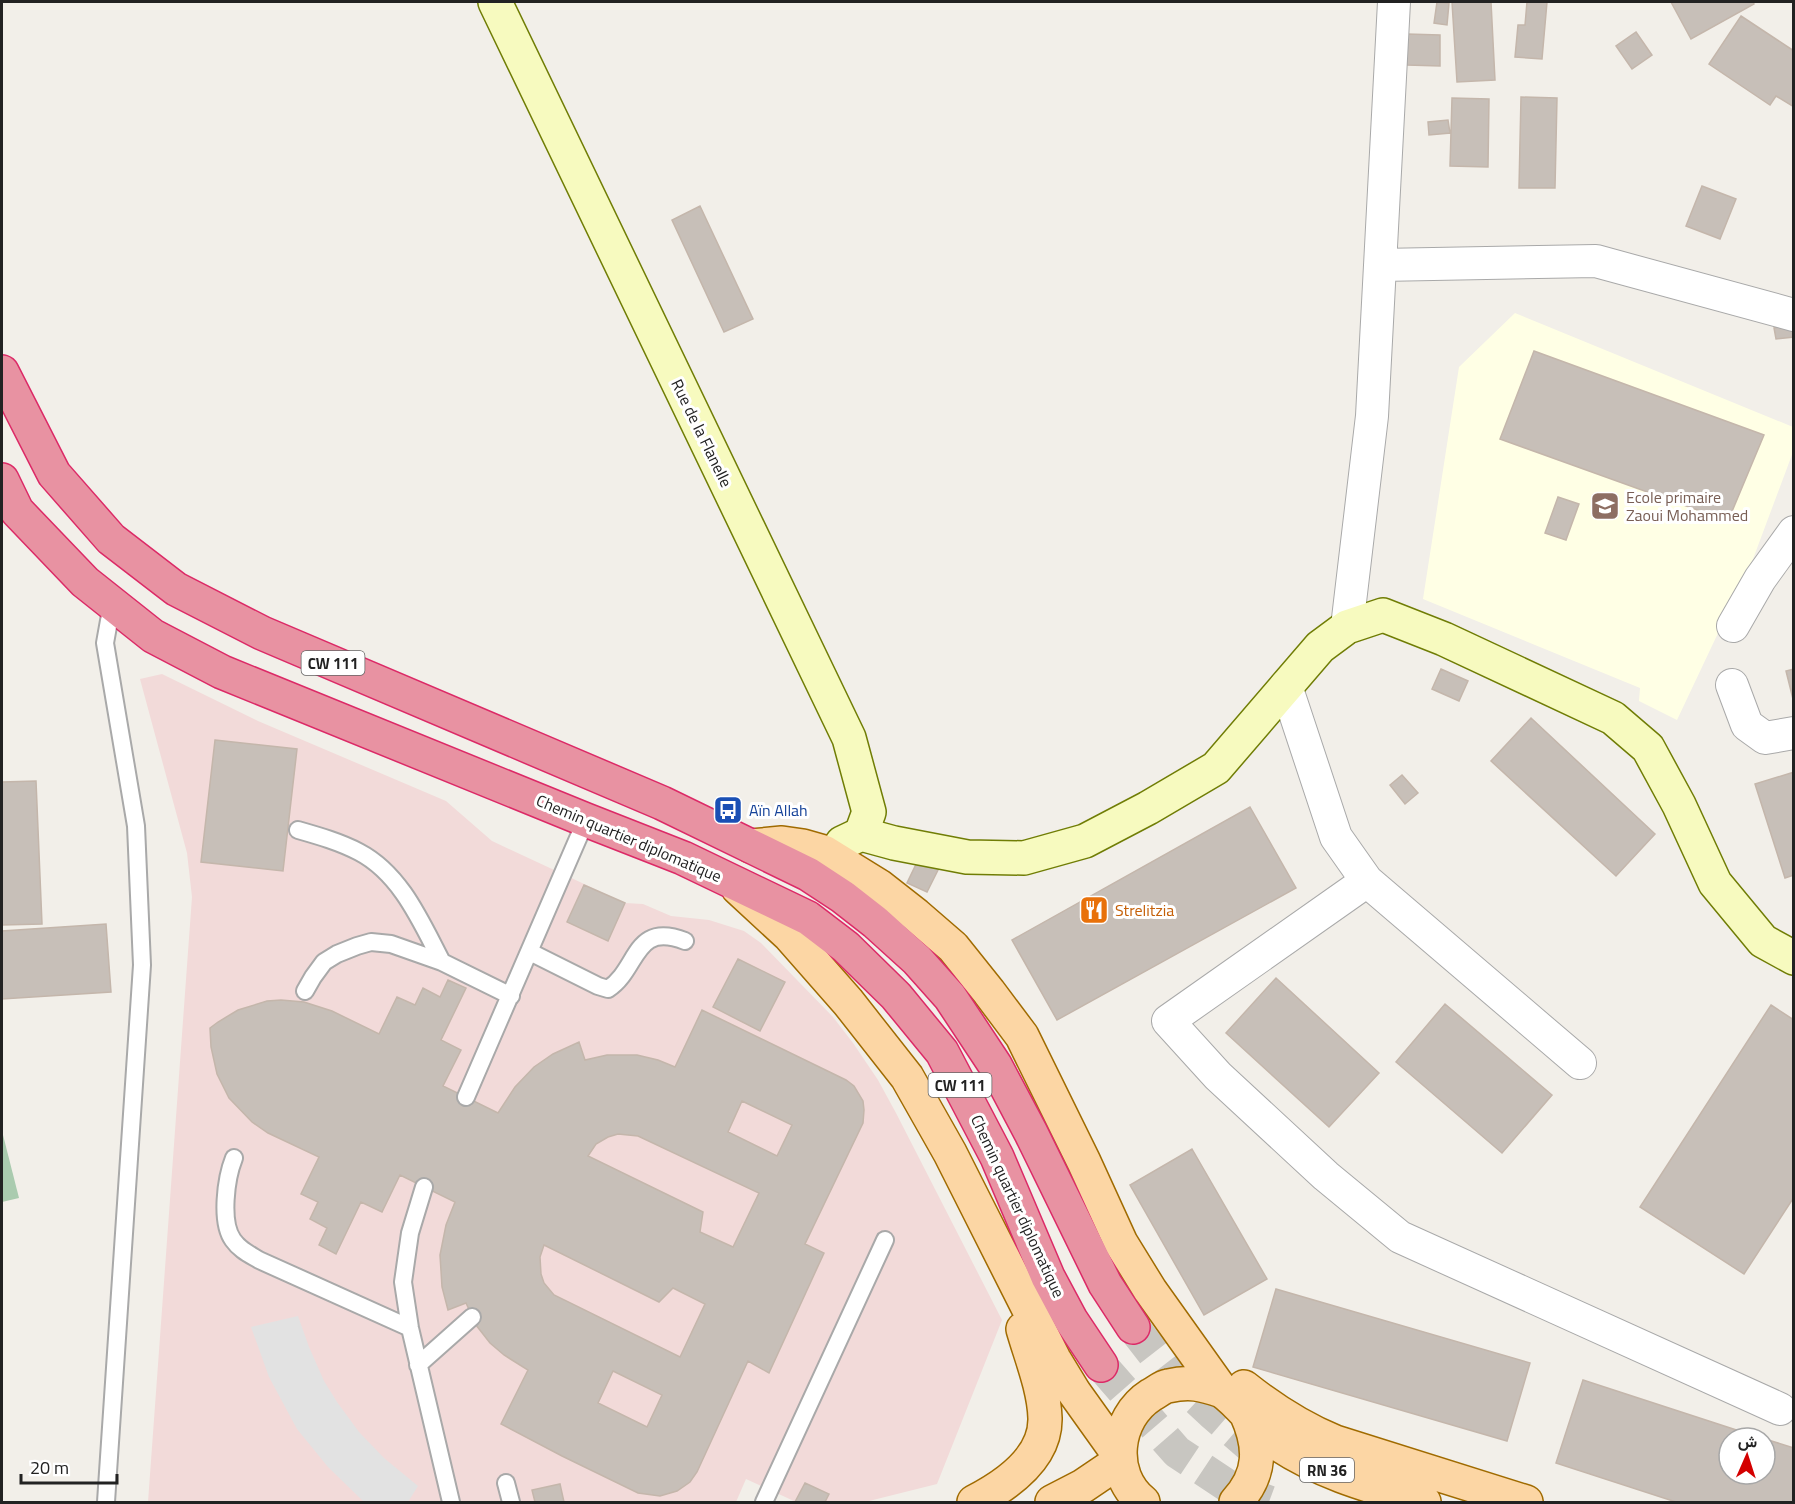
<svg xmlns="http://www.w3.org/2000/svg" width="1795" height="1504" font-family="'Titillium Web',Vazirmatn,sans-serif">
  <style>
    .commercial { fill: #f2dad9 }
    .education { fill: #ffffe5 }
    .cemetery { fill: #aacbaf }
    .parking { fill: #e2e2e2 }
    .building { fill: #c7bfb8; stroke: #c4b6ab; stroke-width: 1.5; fill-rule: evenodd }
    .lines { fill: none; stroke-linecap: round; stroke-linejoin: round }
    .highway-tunnel { stroke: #c8c6c1; stroke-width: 33; stroke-dasharray: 33 16; stroke-linecap: butt }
    .lane-casing { stroke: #a9a9a9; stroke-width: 20 }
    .street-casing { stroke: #a9a9a9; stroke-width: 34 }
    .secondary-casing { stroke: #707d05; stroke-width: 36 }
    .primary-casing { stroke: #a06b00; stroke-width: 36 }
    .highway-casing { stroke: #dc2a67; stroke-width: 36 }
    .lane { stroke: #fff; stroke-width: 16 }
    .street { stroke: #fff; stroke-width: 32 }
    .secondary { stroke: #f7fabf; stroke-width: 33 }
    .primary { stroke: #fcd6a4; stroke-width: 33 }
    .highway { stroke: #e892a2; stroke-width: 33 }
    .labels { text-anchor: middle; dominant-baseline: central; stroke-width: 6; stroke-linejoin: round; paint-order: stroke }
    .shield { fill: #fff; stroke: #646464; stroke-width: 1.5 }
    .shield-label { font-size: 15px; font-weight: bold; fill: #222 }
    .street-label { font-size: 16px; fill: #222; stroke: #fff }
    .education-label { font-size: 16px; fill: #785e54; stroke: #fff; text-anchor: start }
    .transit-label { font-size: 16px; fill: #164399; stroke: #fff; text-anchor: start }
    .food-label { font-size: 16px; fill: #c56008; stroke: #fff; text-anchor: start }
  </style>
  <rect width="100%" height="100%" fill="#f2efe9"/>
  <path class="commercial" d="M162,674l96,47 188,80 46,40 133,62 18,1 28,12 38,4 35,11 17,12 72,74 20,26 25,37 18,33 106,207 -65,164 -72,18h-69l-50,-23 -10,23h-588l44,-605 -5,-44 -47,-174z"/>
  <path class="education" d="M1515,313l278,114v25l-40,107 -76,161 -38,-19 1,-13 -217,-89 36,-232z"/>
  <path class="cemetery" d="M2,1131l17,67 -17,4z"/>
  <path class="parking" d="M298,1316l11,31 15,34 13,21 22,30 25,26 34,28 -10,16h-44l-36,-35 -31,-38 -28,-52 -18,-50z"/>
  <path class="building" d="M1437,2l12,1 -2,22 -13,-2z
    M1452,2h39l4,78 -38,2z
    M1527,2h20l-5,57 -27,-2 3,-32h7z
    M1671,2h82l1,2 -63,35z
    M1741,16l53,35v56l-18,-11 -6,9 -61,-41z
    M1636,32l16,23 -20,14 -16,-23z
    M1407,34l33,1v31l-33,-1z
    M1521,97l36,1 -2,90h-36z
    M1452,98l37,1 -1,68 -38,-1z
    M1448,120l2,13 -21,2 -1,-13z
    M1702,186l34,13 -16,40 -34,-13z
    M700,206l53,113 -29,13 -52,-112z
    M1794,325v12l-18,2 -2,-11z
    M1534,351l230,84 -36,86 -228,-82z
    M1558,497l21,7 -13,36 -21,-7z
    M1441,669l27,12 -9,20 -27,-12z
    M1794,669v34l-8,-32z
    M1531,718l124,116 -39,42 -125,-115z
    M215,740l82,9 -14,122 -82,-9z
    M1794,772v103l-9,3 -30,-94z
    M1402,775l16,18 -13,11 -15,-19z
    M36,781l6,143 -40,1v-143z
    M1250,807l46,81 -239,132 -45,-80z
    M921,854l20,10 -14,28 -20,-9z
    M584,885l41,18 -17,38 -41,-19z
    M106,924l5,68 -109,7v-68z
    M738,959l47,23 -25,49 -47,-24z
    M1276,978l103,95 -50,54 -103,-94z
    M448,980l18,8 -25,52 20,10 -18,36 55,27 17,-26 19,-20 19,-13 26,-12 6,18 22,-5h30l21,5 17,7 27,-57 144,70 8,6 9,15 1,9 -1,13 -58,121 19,9 -55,120 -21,-12 -51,111 -7,10 -13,9 -17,5 -22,-3 -76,-37 -61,-32 27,-54 -24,-15 -14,-12 -14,-18 -10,-22 -18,7 -6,-23 -2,-32 6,-30 9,-23 -55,-27 -18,37 -21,-10 -25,52 -17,-9 8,-17 -17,-9 8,-17 -17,-8 18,-37 -51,-24 -16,-11 -23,-24 -12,-24 -6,-27 -1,-19 8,-6 20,-12 29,-9 14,-1 23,2 28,9 47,23 18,-37 18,8 8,-17 17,9zM742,1101l50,24 -15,31 -49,-24zM618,1134l20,2 121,57 -26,54 -33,-15 3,-20 -115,-56 8,-12 12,-7zM544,1245l115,57 14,-14 32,16 -25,53 -126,-62 -10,-12 -3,-9 -1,-17zM613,1371l49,24 -15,32 -49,-24z
    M1445,1004l107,91 -50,58 -106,-91z
    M1771,1005l23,15v177l-50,77 -104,-67z
    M1192,1149l75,130 -63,36 -74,-130z
    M1276,1289l254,74 -23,78 -254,-74z
    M1583,1380l178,58h-32v36h36v-35l29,9v54h-118l-120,-39z
    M805,1483l24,11 -4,8h-30z
    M560,1484l4,18h-29l-3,-12z"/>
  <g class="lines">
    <path class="highway-tunnel" d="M1133,1327l35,45 44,41 45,39 16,8
      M1101,1365l76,87 54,36 38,14"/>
    <g class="lane-casing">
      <path id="lane" d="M298,830c21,6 42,12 61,22 42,22 62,70 83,110
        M530,952l68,34 10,3c31,-20 25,-68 77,-48
        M305,991l8,-14 11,-15 13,-8 20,-8 14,-4 20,2 51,18 69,34
        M466,1097l120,-277
        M234,1158c-8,20 -14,64 -1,82 7,10 16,14 26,20l151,68
        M424,1187l-14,46 -7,49 7,46 41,174
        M418,1365l54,-48
        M506,1483l5,19
        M106,1502l36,-537 -6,-139 -31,-183 7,-39
        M764,1502l121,-262"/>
    </g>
    <g class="street-casing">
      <path id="street" d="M1380,265l216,-4 198,54
        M1733,626l27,-47 34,-47
        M1347,627l25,-211 22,-414
        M1732,685l15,40 18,13 29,-5
        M1286,686l50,151 31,44 213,182
        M1367,881l-199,140 50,55 108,100 74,61 380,172"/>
    </g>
    <g class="secondary-casing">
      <path id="secondary" d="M495,2l354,736 20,74 -8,22 -19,9
        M861,834l33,9 73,14 57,1 61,-17 63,-33 68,-40 104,-121 27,-20 36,-12 61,24 169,79 35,30 31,57 36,78 48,58 31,17"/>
    </g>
    <g class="primary-casing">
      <path id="primary" d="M751,846l31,-3 21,3 21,6 55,34 37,29 37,32 36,45 33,44 62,126 37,81 29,47 72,101c20,14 33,36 53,51 45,31 98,45 149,60
        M738,888l52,48 58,66 59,75 43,76 104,206 20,33 45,63
        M1244,1387c29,23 57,41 91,55l191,60
        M974,1502c31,-16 72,-43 71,-84 -1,-30 -14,-61 -22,-89
        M1052,1502l31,-16 37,-25
        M1143,1502c-35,-28 -28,-84 8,-107 6,-3 11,-8 17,-9 22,-5 33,-2 54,5
        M1236,1502c26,-28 25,-56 10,-89"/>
    </g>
    <g class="highway-casing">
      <path id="highway" d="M2,372l52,102 57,65 65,50 86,44 400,170 146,71 35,23 32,25 42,38 33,37 45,68 36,68 74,151 28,43
        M2,480l15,31 68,71 68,54 69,36 364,148 97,38 125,60 38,29 50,49 46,56 55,105 51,120 23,43 30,45"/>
    </g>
    <use href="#lane" class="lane"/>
    <use href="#street" class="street"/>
    <use href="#secondary" class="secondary"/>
    <use href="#primary" class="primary"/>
    <use href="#highway" class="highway"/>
  </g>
  <defs>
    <g id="school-square" transform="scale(1.5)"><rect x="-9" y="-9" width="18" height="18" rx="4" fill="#8d6e63" stroke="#fff"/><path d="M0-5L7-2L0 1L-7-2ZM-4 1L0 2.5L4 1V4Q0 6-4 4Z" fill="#fff"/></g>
    <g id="bus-square" transform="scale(1.5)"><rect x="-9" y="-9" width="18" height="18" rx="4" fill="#1a4fb4" stroke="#fff"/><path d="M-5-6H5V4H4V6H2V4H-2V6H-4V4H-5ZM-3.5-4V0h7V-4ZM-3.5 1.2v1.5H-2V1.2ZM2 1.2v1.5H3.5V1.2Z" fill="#fff"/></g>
    <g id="restaurant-square" transform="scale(1.5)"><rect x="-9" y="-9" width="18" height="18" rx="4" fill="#e8710a" stroke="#fff"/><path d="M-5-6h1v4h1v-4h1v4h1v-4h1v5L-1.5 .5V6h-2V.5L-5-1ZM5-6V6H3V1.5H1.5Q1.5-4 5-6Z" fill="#fff"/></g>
  </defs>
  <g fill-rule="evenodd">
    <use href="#school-square" x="1605" y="506"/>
    <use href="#bus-square" x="728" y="810"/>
    <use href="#restaurant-square" x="1094" y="910"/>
  </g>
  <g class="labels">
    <g class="shield">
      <rect x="301.5" y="651" width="63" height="24" rx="4.5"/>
      <rect x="928.5" y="1073" width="63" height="24" rx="4.5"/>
      <rect x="1300" y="1458" width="54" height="24" rx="4.5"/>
    </g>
    <g class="shield-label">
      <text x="333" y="663">CW 111</text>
      <text x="960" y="1085">CW 111</text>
      <text x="1327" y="1470">RN 36</text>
    </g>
    <g class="street-label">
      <text transform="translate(702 433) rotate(64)">Rue de la Flanelle</text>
      <text transform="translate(629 838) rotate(23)">Chemin quartier diplomatique</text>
      <text transform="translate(1018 1206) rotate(65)">Chemin quartier diplomatique</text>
    </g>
    <g class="education-label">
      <text x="1626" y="497">Ecole primaire<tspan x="1626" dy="18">Zaoui Mohammed</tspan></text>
    </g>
    <g class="transit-label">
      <text x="749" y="810">Aïn Allah</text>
    </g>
    <g class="food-label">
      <text x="1115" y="910">Strelitzia</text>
    </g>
  </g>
  <rect width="1795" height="1504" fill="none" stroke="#222222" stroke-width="6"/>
  <g transform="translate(1747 1456) rotate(3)"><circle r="28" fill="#ffffff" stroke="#a7a7a7" stroke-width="1.5"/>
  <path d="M0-4.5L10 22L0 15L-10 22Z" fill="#d40000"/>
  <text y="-9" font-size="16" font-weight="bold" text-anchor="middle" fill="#222222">ش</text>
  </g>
  <path d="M21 1474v9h96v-9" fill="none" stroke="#222222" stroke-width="3"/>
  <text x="30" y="1474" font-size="18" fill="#222222" stroke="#ffffff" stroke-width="4.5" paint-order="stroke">20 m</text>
</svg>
